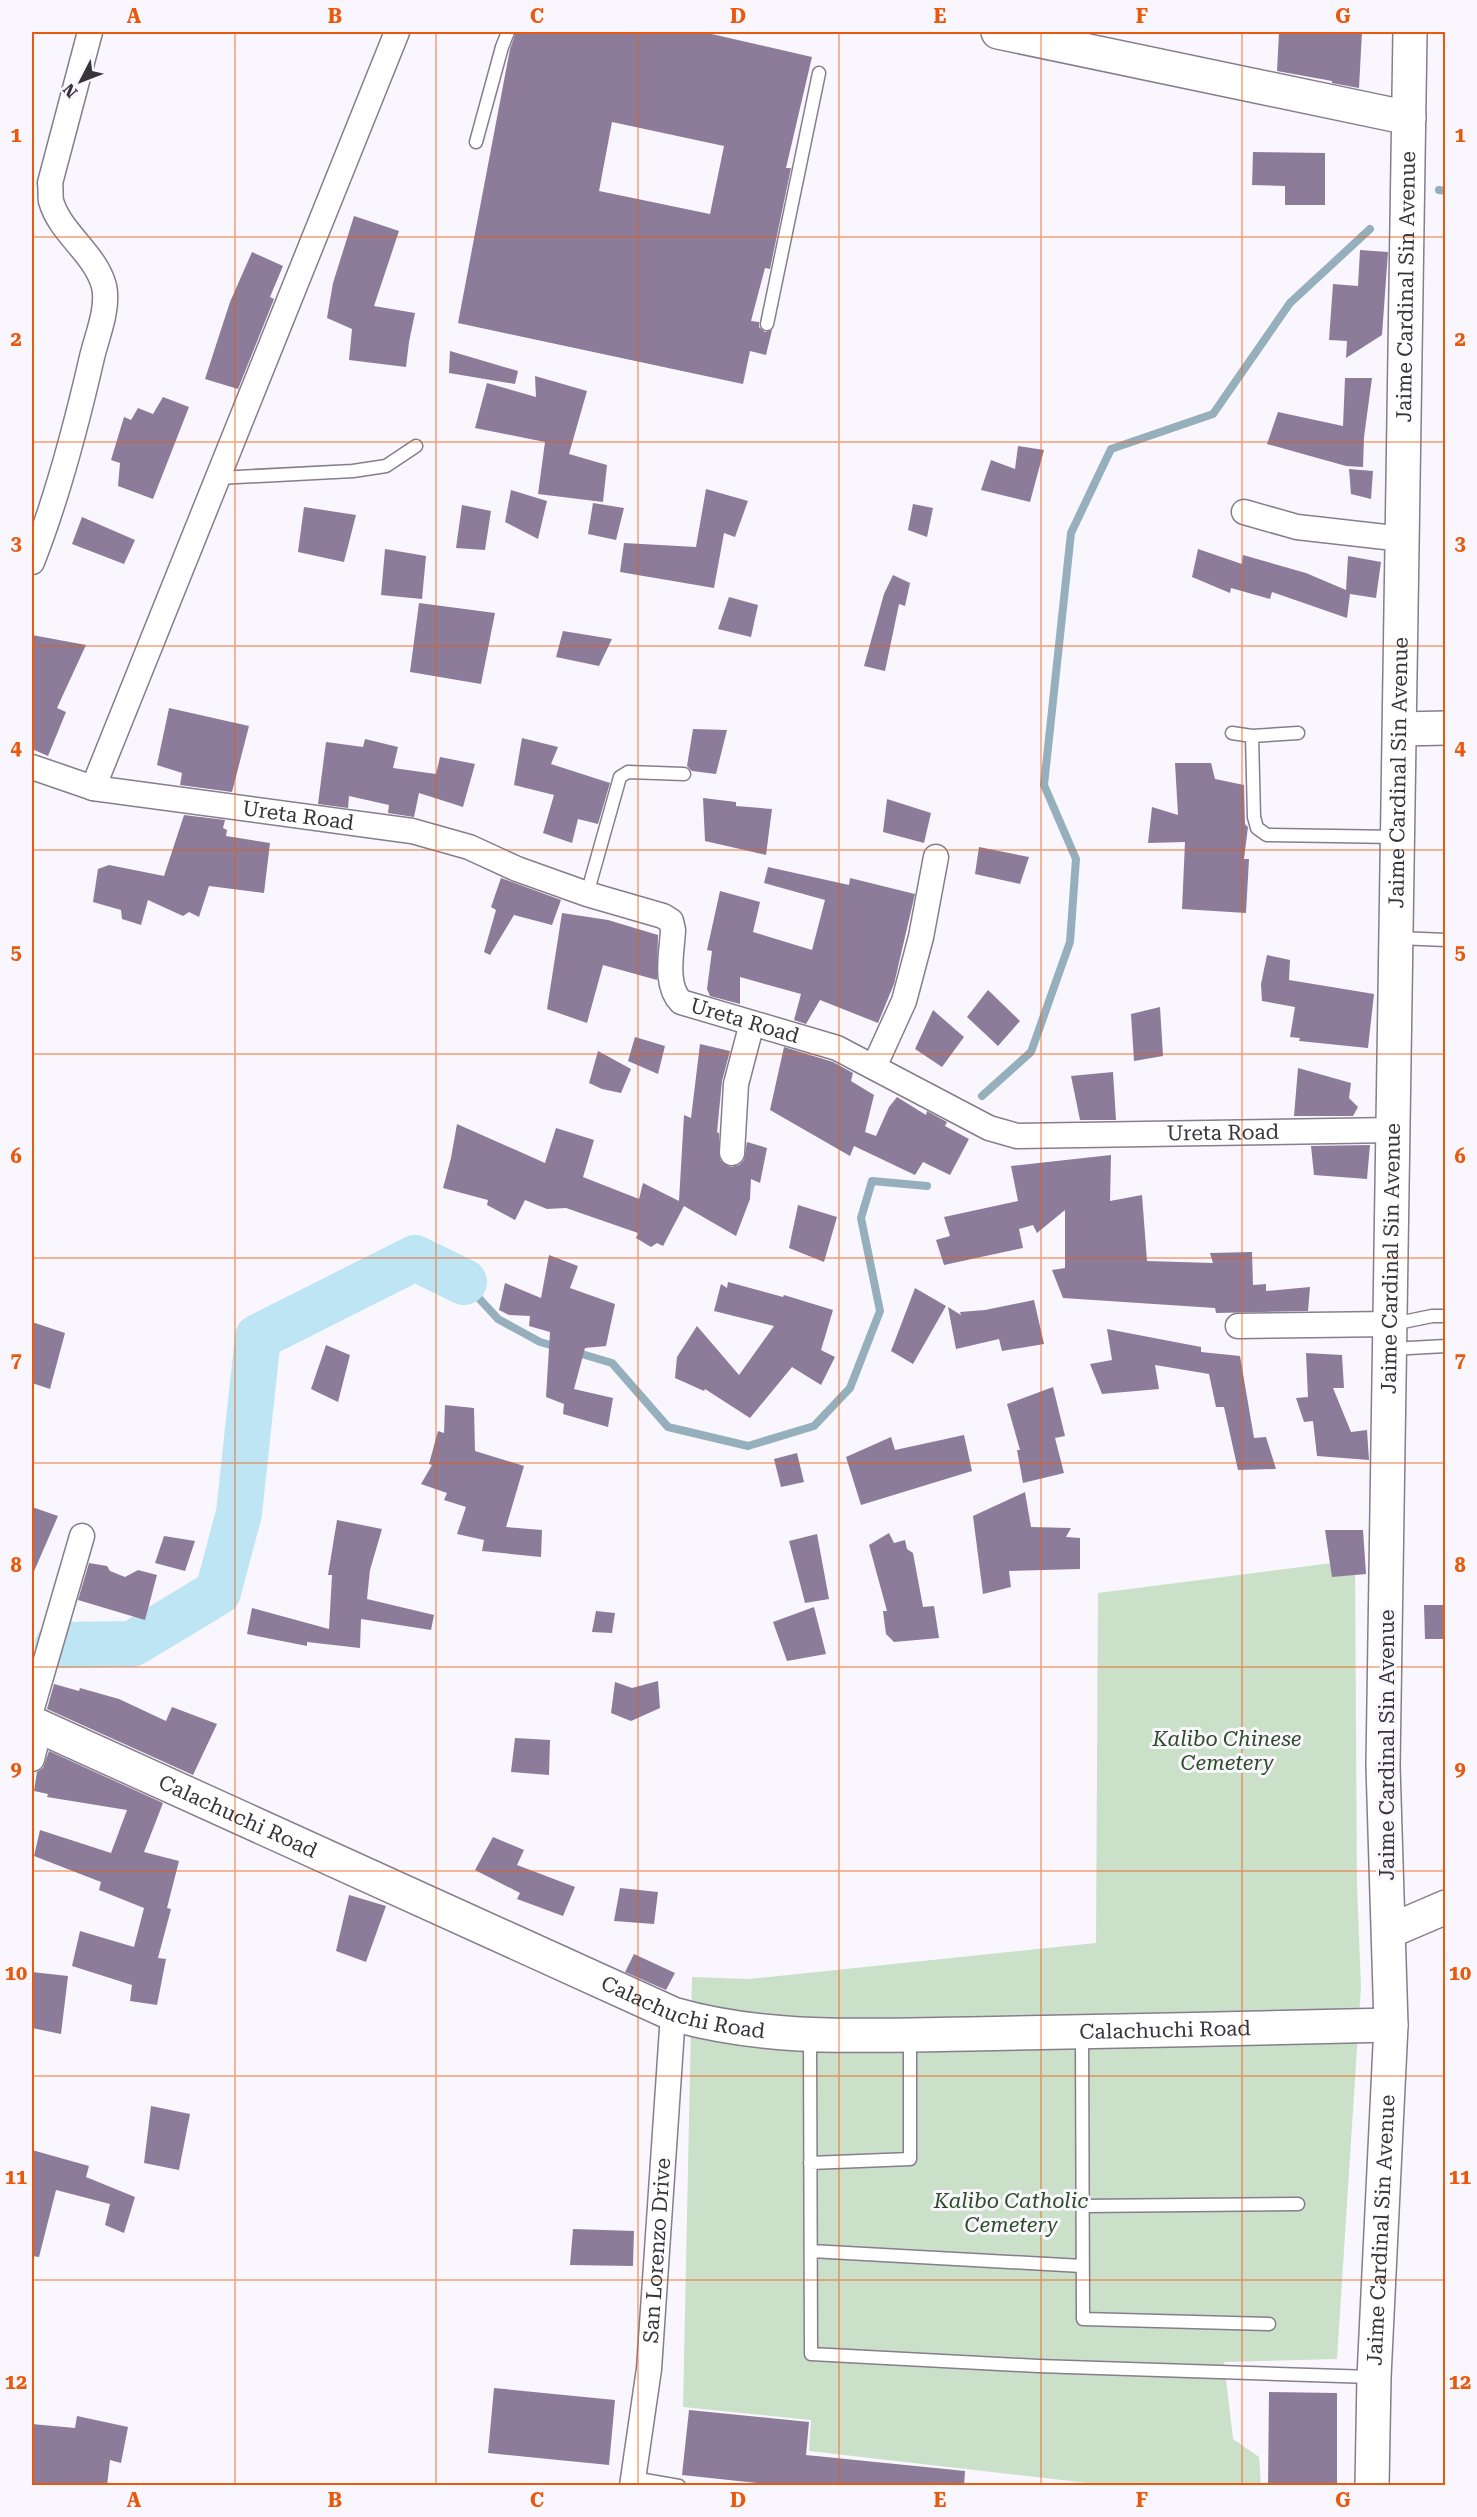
<svg xmlns="http://www.w3.org/2000/svg" width="1477" height="2517" font-family="'Roboto Serif',serif">
  <style>
    .green { fill: #cbe0c9 }
    .lines { fill: none; stroke-linecap: round; stroke-linejoin: round }
    .stream { stroke: #95b0bc; stroke-width: 8 }
    .river { stroke: #bde5f4; stroke-width: 46 }
    .building { fill: #8c7c99; fill-rule: evenodd }
    .lane-casing { stroke: #867d8d; stroke-width: 15 }
    .street-casing { stroke: #867d8d; stroke-width: 27 }
    .secondary-casing { stroke: #867d8d; stroke-width: 36 }
    .lane { stroke: #fff; stroke-width: 12 }
    .street { stroke: #fff; stroke-width: 24 }
    .secondary { stroke: #fff; stroke-width: 33 }
    .grid { fill: none; stroke: #e8590c; stroke-width: 1.5; stroke-opacity: 0.55 }
    .labels { text-anchor: middle; dominant-baseline: central; stroke-width: 6; stroke-linejoin: round; paint-order: stroke }
    .street-label { font-size: 21px; fill: #38343b; stroke: #faf6fd }
    .park-label { font-size: 21px; font-style: italic; fill: #2a4d26; stroke: #faf6fd }
    .neatline { fill: none; stroke: #e8590c; stroke-width: 2 }
    .grid-label { font-size: 20px; text-anchor: middle; font-weight: bold; fill: #e8590c }
  </style>
  <rect width="100%" height="100%" fill="#faf6fd"/>
  <path class="green" d="M1355,1560l2,326 4,100 -24,373 -113,3 9,77 26,18 2,28h-155l-297,-34 2,-31 -128,-13 9,-430 57,2 347,-36 2,-350z"/>
  <g class="lines">
    <path class="stream" d="M1439,190l7,1
      M982,1096l49,-44 39,-110 6,-83 -32,-74 27,-252 40,-84 102,-35 77,-111 80,-74
      M464,1282l34,37 42,23 18,5
      M575,1352l37,11 56,64 80,19 66,-20 36,-38 30,-77 -19,-93 11,-37 55,5"/>
    <path class="river" d="M58,1645l74,-1 86,-52 21,-79 19,-176 157,-79 49,24"/>
  </g>
  <path class="building" d="M516,32h187l109,25 -26,111h5l-21,101 -5,-1 -14,53 8,1v5l6,5 7,-2 -6,25 -16,-4 -7,33 -285,-61 52,-274zM612,122l112,24 -14,68 -111,-23z
    M1279,32h83l-3,56 -27,-5v-2l-55,-10z
    M1253,152l72,1v52h-40v-19l-33,-1z
    M354,216l45,15 -25,75 41,7 -6,29 -3,25 -57,-7 3,-31 -25,-11 6,-35z
    M1360,250l28,2 -6,83 -36,23 1,-17 -18,-1 4,-56 25,2z
    M252,252l31,14 -13,31 4,2 -36,90 -33,-10 25,-77z
    M450,351l68,20 -3,13 -66,-11z
    M535,376l52,15 -18,63 38,11 -4,37 -65,-8 7,-52 -70,-14 12,-45 49,14z
    M1345,378h27l-8,59 -1,30 -17,-1 -79,-22 11,-32 65,14z
    M163,397l26,10 -36,92 -35,-13 2,-23 -9,-3 13,-43 7,3 7,-12 15,6z
    M1018,446l26,4 -14,52 -49,-12 10,-30 24,9z
    M1349,469l24,2 -2,28 -20,-5z
    M706,489l42,12 -13,36 -11,-4 -10,55 -94,-16 4,-29 72,4z
    M511,490l36,11 -9,38 -33,-17z
    M593,503l31,5 -8,32 -28,-6z
    M913,504l20,4 -6,29 -19,-7z
    M462,505l29,6 -6,39 -29,-2z
    M304,507l52,8 -12,47 -46,-10z
    M82,517l53,23 -11,24 -52,-20z
    M385,549l41,7 -4,43 -41,-4z
    M1198,549l44,15 1,-9 63,18 40,17 2,-34 33,6 -5,36 -26,-4 -3,24 -75,-26 -2,7 -39,-11 -1,5 -38,-16z
    M893,575l17,8 -5,23 -6,-2 -14,67 -21,-5 20,-72z
    M729,597l29,8 -7,32 -33,-8z
    M419,603l76,10 -14,71 -71,-12z
    M563,631l49,8 -13,27 -43,-9z
    M32,635l54,10 -29,63 9,4 -18,44 -16,-7z
    M169,708l80,18 -17,66 -52,-7 2,-12 -25,-8z
    M693,729l34,1 -11,44 -24,-3 -5,-5z
    M522,738l36,9 -7,17 59,19 -12,41 -20,-5 -6,24 -29,-10 11,-38 -40,-10z
    M365,739l33,8 -5,21 43,6 4,-17 35,7 -12,43 -44,-14 -5,24 -26,-4 1,-8 -40,-9 -1,12 -30,-4 8,-62 37,5z
    M1175,763h36l4,16 29,6 1,39 3,3 -4,32h5l-3,54 -64,-4 3,-67 -37,1 4,-36 26,8z
    M703,798l33,4v4l36,3 -6,46 -61,-14z
    M887,799l44,14 -7,30 -41,-11z
    M184,815l41,5 -2,8 4,2 -1,6 44,7 -6,50 -55,-7 -10,31 -10,-5 -6,4 -35,-16 -7,25 -19,-6 -1,-9 -28,-8 5,-33 11,-4 55,11z
    M979,847l50,10 -9,27 -45,-10z
    M768,867l81,18 1,-7 65,16 -21,90 -16,39 -58,-23 -14,24 -12,-4 7,-26 -61,-17v27l-30,-8 -3,-7 5,-38 -5,-1 13,-59 40,11 -7,30 59,18 13,-50 -61,-17z
    M501,878l60,22 -9,25 -38,-10 -24,40 -6,-3 12,-42 -5,-3z
    M562,913l46,7 50,15 -1,45 -54,-15 -16,58 -40,-14z
    M1267,955l23,5 -1,20 85,14 -6,54 -69,-7 1,-3 -10,-1 5,-30 -33,-6 -1,-17z
    M988,990l32,31 -22,25 -31,-29z
    M1160,1007l3,49 -29,5 -3,-47z
    M933,1010l31,27 -22,30 -27,-18z
    M635,1037l30,9 -7,28 -30,-13z
    M700,1044l30,7 -8,30 -5,51 2,1 1,27 11,7 8,-2 5,-5 3,-18 20,6 -7,35 -9,-4 -1,20 -14,37 -52,-30 -21,40 -6,-3 -6,4 -15,-9 2,-5 -72,-25 -19,1 -22,-9 -10,20 -28,-15 1,-5 -45,-12 8,-30 6,-34 88,39 11,-35 38,12 -11,37 56,22 4,-16 36,18 5,-86 7,3z
    M784,1047l49,15 20,11 -2,8 23,14 -9,37 11,4 13,-29 8,-10 29,18 1,-4 20,11 -2,4 24,13 -19,36 -27,-13 -8,13 -61,-29 -4,10 -80,-46z
    M598,1051l33,18 -10,24 -19,-4 -13,-6z
    M1298,1068l53,15 -2,15 9,9 -5,9h-59z
    M1113,1072l3,48h-36l-9,-44z
    M1370,1145l-3,34 -53,-4 -3,-29z
    M1111,1155l-1,46 32,-6 5,66 66,2 -3,-10 42,-1 1,33 13,-1v7l44,-4 -2,24 -92,2 -1,-5 -152,-10 -11,-28 13,-2v-58l-28,23 -4,-8 -14,4 4,19 -79,17 -8,-25 14,-4 -6,-19 74,-16 -7,-35z
    M798,1205l39,12 -13,45 -35,-14z
    M549,1255l29,11 -8,22 45,16 -9,42 -21,2 -11,41 39,9 -5,29 -45,-13 1,-10 -18,-7 4,-65 -21,-6 1,-10 -21,-1 -10,-5 6,-27 36,15z
    M728,1282l55,15 1,-2 49,15 -12,40 14,7 -14,28 -29,-18 -42,51 -45,-29 -1,2 -29,-13 2,-21 20,-31 42,49 35,-49 -60,-15 7,-27 6,4z
    M915,1288l31,18 -33,58 -22,-13z
    M1034,1300l10,44 -42,7 -3,-12 -43,10 -8,-42 13,8 -1,-3 25,-2z
    M32,1322l33,11 -15,56 -18,-6z
    M1107,1329l94,18v5l39,4 14,82 12,-1 10,32 -38,1 -14,-63h-8l-7,-33 -54,-9 4,24 -57,5 -12,-30 22,-4z
    M326,1345l24,10 -12,47 -27,-13z
    M1306,1353l36,2 2,33h-11l18,44 16,-2 2,30 -52,-4 -4,-35 -9,1 -8,-24 12,-1z
    M1053,1387l12,49 -10,2 9,35 -41,10 -6,-33h3l-13,-46z
    M445,1405l29,3 1,43 49,15 -18,61 36,3 -1,27 -59,-6 2,-11 -27,-6 9,-27 -22,-7 3,-7 -26,-9 11,-19 -3,-1 9,-33 6,2z
    M964,1435l8,36 -111,34 -15,-48 45,-20 4,13z
    M797,1453l7,29 -23,5 -7,-28z
    M1025,1492l6,35 40,1 -5,9 14,1v31l-71,2 2,16 -28,7 -10,-78z
    M32,1507l26,9 -26,60z
    M337,1520l45,9 -12,41 -3,29 67,16 -3,15 -70,-11 -1,29 -53,-6v4l-60,-12 5,-26 77,21 3,-54h-4z
    M1325,1530h38l3,44 -34,3z
    M889,1533l5,10 11,-3 2,9 6,4 10,54 11,-1 5,32 -45,4 -8,-8 -3,-23h4l-18,-66z
    M817,1534l12,65 -24,4 -16,-62z
    M164,1536l31,5 -10,30 -30,-8z
    M89,1563l18,3 3,5 15,6 13,-7 19,5 -12,45 -67,-20z
    M1424,1605h22v34h-21z
    M814,1607l12,47 -39,7 -14,-39z
    M596,1611l19,2 -3,20 -20,-1z
    M658,1681l2,27 -29,13 -20,-8 4,-31 17,6z
    M54,1684l25,7 1,-3 39,11 47,22 6,-14 45,17 -24,51 -146,-66z
    M515,1738l35,2 -1,35 -38,-3z
    M49,1751l114,52 -19,49 35,9 -12,47 4,1 -13,49 8,1 -9,46 -27,-4 2,-16 -60,-19 8,-35 54,16 10,-39 -45,-18 2,-8 -67,-26 6,-26 71,23 16,-43 -80,-13 1,-3 -14,-3 3,-19 6,-4z
    M493,1837l31,13 -7,15 58,22 -12,29 -46,-17 3,-6 -45,-23z
    M620,1888l38,4 -4,32 -40,-3z
    M349,1895l37,11 -20,56 -30,-11z
    M634,1954l41,19 -9,17 -41,-18z
    M32,1972l36,4 -7,58 -29,-6z
    M151,2106l39,8 -11,56 -35,-7z
    M32,2150l57,16 -3,11 49,20 -11,36 -19,-8 5,-21 -54,-14 -17,67 -7,-1z
    M573,2229l61,2 -1,35 -63,-1z
    M494,2388l121,12 -6,65 -121,-12z
    M1269,2392l68,1v93h-69z
    M689,2410l120,12 -3,33 159,16 -1,15h-178l-104,-11z
    M77,2416l51,11 -7,36 -11,-3 -3,26h-75v-62l43,4z"/>
  <g class="lines">
    <g class="lane-casing">
      <path id="lane" d="M476,142l26,-95 6,-15
        M767,324l52,-251
        M218,478l135,-7 33,-5 30,-20
        M1232,733l20,3
        M1298,733l-46,3 2,81 3,11 10,7 130,2
        M587,894l33,-117 8,-5 56,2
        M1398,938l48,2
        M1393,1324l39,-8h14
        M1391,1349l55,-3
        M1082,2034l1,285 186,5
        M810,2036l1,318 227,12 334,11
        M810,2163l100,-4v-123
        M1082,2206l216,-2
        M811,2251l271,15
        M633,2478l46,8"/>
    </g>
    <g class="street-casing">
      <g id="street">
        <path d="M1244,512l53,15 106,12"/>
        <path d="M32,562c26,-66 44,-135 60,-205 5,-21 17,-49 12,-71 -9,-33 -44,-53 -53,-85 -1,-6 0,-13 -1,-18l40,-151"/>
        <path d="M32,767l61,21 304,-756"/>
        <path id="s1" d="M93,788l319,43 57,16 48,22 70,25 76,22 8,5 2,9c-1,22 -9,55 8,72l156,46 152,80 28,8 377,-6"/>
        <path d="M874,1067l30,-66 17,-64 15,-80"/>
        <path d="M732,1153l4,-69 16,-61"/>
        <path d="M1238,1326l153,-2"/>
        <path d="M32,1708l50,-172"/>
        <path d="M32,1759l8,-32"/>
        <path id="s2" d="M632,2486l17,-117 24,-355"/>
      </g>
    </g>
    <g class="secondary-casing">
      <g id="secondary">
        <path d="M998,32l411,86"/>
        <path d="M1400,729l46,-1"/>
        <path id="s3" d="M32,1723l641,291c97,28 198,21 297,20 140,-2 281,-6 421,-9"/>
        <path d="M1390,1931l56,-24"/>
        <path id="s4" d="M1372,2486l2,-109 17,-352 -8,-259 27,-1734"/>
      </g>
    </g>
    <use href="#lane" class="lane"/>
    <use href="#street" class="street"/>
    <use href="#secondary" class="secondary"/>
  </g>
  <path class="grid" d="M235,32v2454M436,32v2454M638,32v2454M839,32v2454M1041,32v2454M1242,32v2454M32,237h1414M32,442h1414M32,646h1414M32,850h1414M32,1054h1414M32,1258h1414M32,1463h1414M32,1667h1414M32,1871h1414M32,2076h1414M32,2280h1414"/>
  <g class="labels">
    <g class="street-label">
      <text stroke="none"><textPath href="#s4" startOffset="2200">Jaime Cardinal Sin Avenue</textPath></text>
      <text stroke="none"><textPath href="#s4" startOffset="1714">Jaime Cardinal Sin Avenue</textPath></text>
      <text stroke="none"><textPath href="#s1" startOffset="207">Ureta Road</textPath></text>
      <text stroke="none"><textPath href="#s1" startOffset="747">Ureta Road</textPath></text>
      <text stroke="none"><textPath href="#s1" startOffset="1250">Ureta Road</textPath></text>
      <text stroke="none"><textPath href="#s4" startOffset="1228">Jaime Cardinal Sin Avenue</textPath></text>
      <text transform="translate(1387 1745) rotate(-90)">Jaime Cardinal Sin Avenue</text>
      <text stroke="none"><textPath href="#s3" startOffset="226">Calachuchi Road</textPath></text>
      <text stroke="none"><textPath href="#s3" startOffset="712">Calachuchi Road</textPath></text>
      <text stroke="none"><textPath href="#s3" startOffset="1198">Calachuchi Road</textPath></text>
      <text stroke="none"><textPath href="#s4" startOffset="256">Jaime Cardinal Sin Avenue</textPath></text>
      <text stroke="none"><textPath href="#s2" startOffset="237">San Lorenzo Drive</textPath></text>
    </g>
    <g class="park-label">
      <text x="1227" y="1739">Kalibo Chinese<tspan x="1227" dy="24">Cemetery</tspan></text>
      <text x="1011" y="2201">Kalibo Catholic<tspan x="1011" dy="24">Cemetery</tspan></text>
    </g>
  </g>
  <rect width="1477" height="2517" fill="none" stroke="#faf6fd" stroke-width="66"/>
  <g transform="translate(81 81) rotate(228)" stroke="#faf6fd" stroke-width="4.5" paint-order="stroke">
  <path d="M0-4.5L10 22L0 15L-10 22Z" fill="#38343b"/>
  <text y="-9" font-size="16" font-weight="bold" text-anchor="middle" fill="#38343b">N</text>
  </g>
  <rect x="33" y="33" width="1411" height="2451" class="neatline"/>
  <g class="grid-label">
    <text x="134" y="23">A</text>
    <text x="335" y="23">B</text>
    <text x="537" y="23">C</text>
    <text x="738" y="23">D</text>
    <text x="940" y="23">E</text>
    <text x="1142" y="23">F</text>
    <text x="1343" y="23">G</text>
    <text x="16" y="142">1</text>
    <text x="1460" y="142">1</text>
    <text x="16" y="346">2</text>
    <text x="1460" y="346">2</text>
    <text x="16" y="550">3</text>
    <text x="1460" y="550">3</text>
    <text x="16" y="755">4</text>
    <text x="1460" y="755">4</text>
    <text x="16" y="959">5</text>
    <text x="1460" y="959">5</text>
    <text x="16" y="1163">6</text>
    <text x="1460" y="1163">6</text>
    <text x="16" y="1367">7</text>
    <text x="1460" y="1367">7</text>
    <text x="16" y="1572">8</text>
    <text x="1460" y="1572">8</text>
    <text x="16" y="1776">9</text>
    <text x="1460" y="1776">9</text>
    <text x="16" y="1980">10</text>
    <text x="1460" y="1980">10</text>
    <text x="16" y="2184">11</text>
    <text x="1460" y="2184">11</text>
    <text x="16" y="2389">12</text>
    <text x="1460" y="2389">12</text>
    <text x="134" y="2507">A</text>
    <text x="335" y="2507">B</text>
    <text x="537" y="2507">C</text>
    <text x="738" y="2507">D</text>
    <text x="940" y="2507">E</text>
    <text x="1142" y="2507">F</text>
    <text x="1343" y="2507">G</text>
  </g>
</svg>
